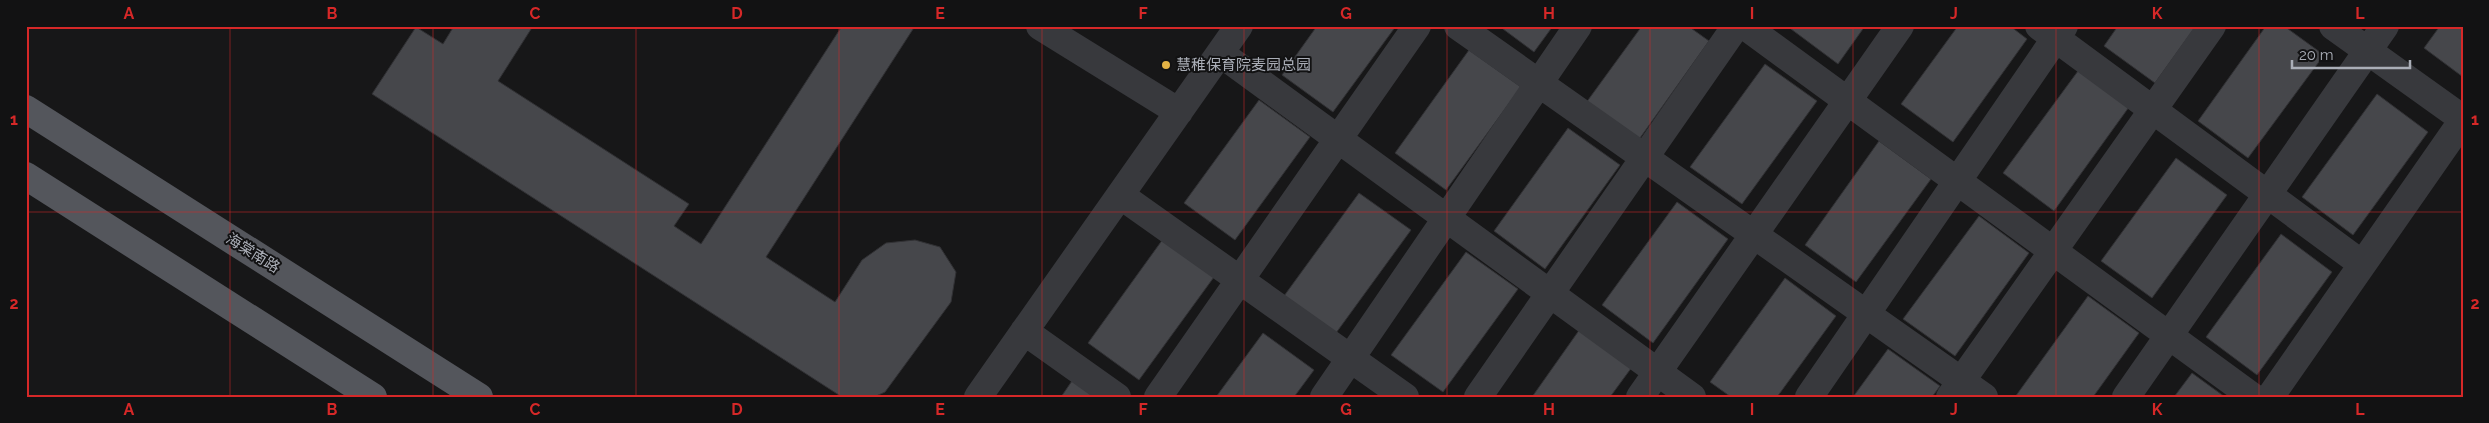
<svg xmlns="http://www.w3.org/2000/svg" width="2489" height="423" font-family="Raleway,'Noto Sans SC',sans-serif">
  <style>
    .building { fill: #46474b; stroke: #313134 }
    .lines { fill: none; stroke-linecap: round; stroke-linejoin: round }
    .minor { stroke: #38393d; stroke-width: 28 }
    .major { stroke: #54565c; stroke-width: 28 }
    .grid { fill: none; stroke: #d62828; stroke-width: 1; stroke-opacity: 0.55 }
    .poi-dot { fill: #e2b245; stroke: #121213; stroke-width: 2 }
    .labels { text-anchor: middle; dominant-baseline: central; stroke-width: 4; stroke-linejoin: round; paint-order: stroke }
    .poi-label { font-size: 15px; fill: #aaaeb7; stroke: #121213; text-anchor: start }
    .street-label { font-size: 15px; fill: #aaaeb7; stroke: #121213 }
    .neatline { fill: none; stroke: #d62828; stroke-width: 2 }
    .grid-label { font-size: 16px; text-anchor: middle; font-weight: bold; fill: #d62828 }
  </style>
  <rect width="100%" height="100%" fill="#171718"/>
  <path class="building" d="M454,26h79l-35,55 191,123 -15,22 27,18 141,-218h73l-149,231 69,45 27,-42 24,-17 29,-3 25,7 16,25 -5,30 -66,90 -11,5h-32l-470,-303 44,-67 27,17z
    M1317,26h79l-63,86 -51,-37z
    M1499,26h54l-19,26z
    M1642,26h46l21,15 -74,104 -52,-38z
    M1787,26h78l-27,38z
    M1958,26h52l17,13 -74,103 -52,-38z
    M2118,26h78l-41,57 -51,-37z
    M2266,26h18l40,29 -76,103 -50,-37z
    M2440,26h23v51l-39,-29z
    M1469,50l52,37 -75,103 -51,-37z
    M1765,64l52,37 -75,103 -52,-37z
    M2078,71l51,36 -75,104 -51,-38z
    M2377,94l51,38 -75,103 -51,-38z
    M1259,100l51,37 -75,103 -51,-37z
    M1568,128l52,37 -75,104 -51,-38z
    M1879,141l52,38 -75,103 -51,-37z
    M2176,158l51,37 -75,103 -51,-37z
    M1359,193l52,37 -75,103 -52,-37z
    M1677,202l51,37 -75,104 -51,-38z
    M1979,216l50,37 -74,103 -52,-37z
    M2281,234l51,38 -75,103 -51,-38z
    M1163,239l51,38 -75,103 -51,-37z
    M1466,252l52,37 -75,103 -52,-37z
    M1785,278l51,38 -59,81h-46l-21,-15z
    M2088,296l51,37 -46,64h-78z
    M1580,329l52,38 -22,30h-78z
    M1263,333l51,37 -20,27h-78z
    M1888,349l52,37 -8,11h-79z
    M2192,373l33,24h-51z
    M1074,378l26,19h-39z"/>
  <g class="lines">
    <path class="minor" d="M1040,26l139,86
      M1458,26l526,371
      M1745,26l508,371
      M2039,26l323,238
      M2333,26l130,93
      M1220,53l472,344
      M1120,195l285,202
      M1024,331l93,66
      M978,397l261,-371
      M1158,397l259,-371
      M1324,397l254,-371
      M1478,397l258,-371
      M1640,397l260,-371
      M1809,397l255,-371
      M1950,397l262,-371
      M2126,397l259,-371
      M2270,397l193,-277"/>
    <path class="major" d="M26,109l453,288
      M26,176l347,221"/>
  </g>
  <path class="grid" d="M230,26v371M433,26v371M636,26v371M839,26v371M1042,26v371M1244,26v371M1447,26v371M1650,26v371M1853,26v371M2056,26v371M2259,26v371M26,212h2437"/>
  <circle class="poi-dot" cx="1166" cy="65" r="5"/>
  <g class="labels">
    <g class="poi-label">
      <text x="1176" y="65">慧稚保育院麦园总园</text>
    </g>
    <g class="street-label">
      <text transform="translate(253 253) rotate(32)">海棠南路</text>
    </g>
  </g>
  <rect width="2489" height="423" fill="none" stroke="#121213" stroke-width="55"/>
  <path d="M2292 60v8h118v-8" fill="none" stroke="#aaaeb7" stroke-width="2.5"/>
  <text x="2299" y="60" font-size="15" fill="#aaaeb7" stroke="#121213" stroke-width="4" paint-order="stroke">20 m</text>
  <rect x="28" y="28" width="2434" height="368" class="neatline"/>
  <g class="grid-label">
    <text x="129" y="19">A</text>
    <text x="332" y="19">B</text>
    <text x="535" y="19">C</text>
    <text x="737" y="19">D</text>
    <text x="940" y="19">E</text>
    <text x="1143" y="19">F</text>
    <text x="1346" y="19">G</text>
    <text x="1549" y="19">H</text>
    <text x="1752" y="19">I</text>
    <text x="1954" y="19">J</text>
    <text x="2157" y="19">K</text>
    <text x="2360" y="19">L</text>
    <text x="14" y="125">1</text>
    <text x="2475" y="125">1</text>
    <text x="14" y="309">2</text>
    <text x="2475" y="309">2</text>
    <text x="129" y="415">A</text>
    <text x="332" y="415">B</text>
    <text x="535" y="415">C</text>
    <text x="737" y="415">D</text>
    <text x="940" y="415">E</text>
    <text x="1143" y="415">F</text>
    <text x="1346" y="415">G</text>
    <text x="1549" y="415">H</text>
    <text x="1752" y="415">I</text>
    <text x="1954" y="415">J</text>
    <text x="2157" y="415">K</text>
    <text x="2360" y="415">L</text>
  </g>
</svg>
